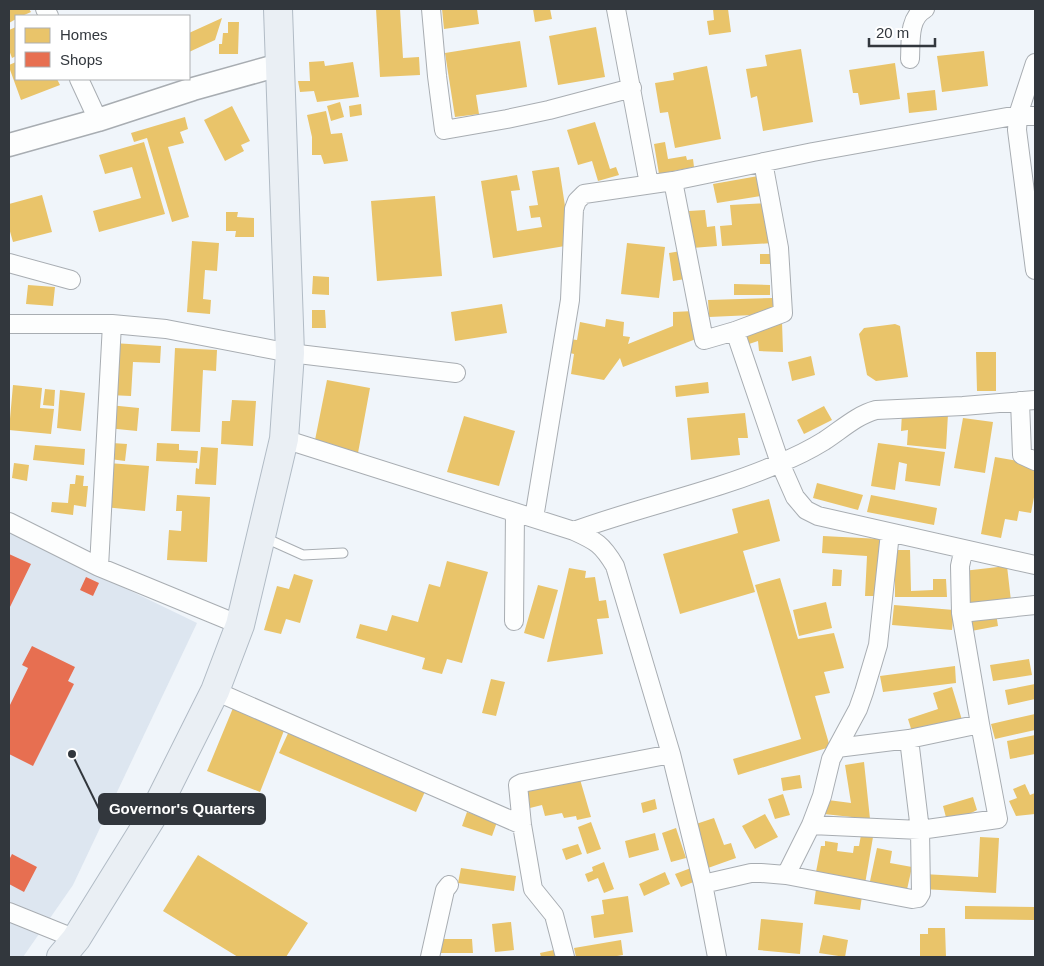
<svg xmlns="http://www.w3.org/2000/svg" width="1044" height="966" font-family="Arial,sans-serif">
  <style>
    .built { fill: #dde6f0 }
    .homes { fill: #e9c46a }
    .shops { fill: #e76f51 }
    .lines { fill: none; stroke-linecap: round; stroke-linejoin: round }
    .service-casing { stroke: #a8adb2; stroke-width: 11 }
    .minor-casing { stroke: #a8adb2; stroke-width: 20 }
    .tertiary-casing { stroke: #a8adb2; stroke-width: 25 }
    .primary-casing { stroke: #b1bbc5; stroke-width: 30 }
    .service { stroke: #fdfefe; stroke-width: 9 }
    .minor { stroke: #fdfefe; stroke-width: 18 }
    .tertiary { stroke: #fdfefe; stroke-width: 22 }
    .primary { stroke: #eaeff4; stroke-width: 28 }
    .leader { fill: none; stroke: #32373d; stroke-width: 2 }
    .callout-dot { fill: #32373d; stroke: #fff; stroke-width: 2 }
    .callout { fill: #32373d; stroke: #32373d; stroke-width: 2 }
    .callout-label { font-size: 15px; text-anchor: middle; font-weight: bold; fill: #fff }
  </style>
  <rect width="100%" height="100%" fill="#f0f5fa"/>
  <path class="built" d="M9,532l188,91 -124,262 -50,72h-14z"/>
  <path class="homes" d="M9,9h20l2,3 -9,4h-6v3l-7,4z
    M376,9h24l3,49 16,-1 1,18 -40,2z
    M442,9h35l2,15 -35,5z
    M533,9h17l2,10 -17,3z
    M713,9h15l3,23 -22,3 -2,-14 7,-1z
    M222,18l-7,22 -26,12v-19z
    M228,22h11l-1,32h-19v-10h3l1,-11h5z
    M16,27v29l-4,2 -3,-8v-20z
    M596,27l9,50 -47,8 -9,-49z
    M520,41l7,46 -51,8 3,19 -24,3 -10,-64z
    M801,49l12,73 -50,9 -6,-35 -6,2 -5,-29 21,-3 -2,-11z
    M984,51l4,35 -46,6 -5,-36z
    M324,61l1,5 28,-4 6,35 -42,5 -3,-11 -14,1 -2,-11h12l-1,-19z
    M16,62v17h41l3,6 -39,15 -12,-33v-2z
    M895,63l5,36 -40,6 -2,-12h-5l-4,-23z
    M707,66l14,73 -46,9 -7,-36 -8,1 -5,-30 19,-3 -1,-7z
    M935,90l2,20 -28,3 -2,-20z
    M340,102l4,15 -13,4 -4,-15z
    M361,104l1,11 -12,2 -1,-11z
    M232,106l18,35 -9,4 3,6 -19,10 -21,-41z
    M326,111l5,23 11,-1 6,28 -24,3 -3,-9h-9v-18l-5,-22z
    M185,117l3,12 -8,3 4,11 -16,4 21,70 -17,5 -25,-84 -13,4 -3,-9z
    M595,122l15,47 6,-2 3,8 -21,6 -6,-20 -14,4 -11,-35z
    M144,142l21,72 -66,18 -6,-21 48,-13 -9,-31 -27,7 -6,-19z
    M665,142l3,17 18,-3 1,4 6,-1 1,8 -35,7 -5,-30z
    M559,167l12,78 -78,13 -12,-77 36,-6 3,15 -9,1 6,40 25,-4 -2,-10 -9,1 -2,-12 9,-1 -6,-34z
    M764,175l3,20 -50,8 -4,-19z
    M42,195l10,37 -39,10 -4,-14v-24z
    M435,196l7,80 -65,5 -6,-80z
    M770,203l3,40 -51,3 -2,-20 12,-1 -2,-20z
    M705,210l2,17 8,-1 2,20 -25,2 -3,-37z
    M226,212h12l-1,5 17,1v19h-19l1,-6h-10z
    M192,241l27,2 -2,28 -12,-1 -2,29 8,1 -1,14 -23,-2z
    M627,243l38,4 -6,51 -38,-4z
    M681,251l4,28 -12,2 -4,-28z
    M760,254h12v10h-12z
    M313,276l16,1v18l-17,-1z
    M734,284l36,1v10h-36z
    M28,285l27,2 -2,19 -27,-2z
    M773,298l1,16 -65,3 -1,-17z
    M502,304l5,29 -52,8 -4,-29z
    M312,310h13l1,18h-14z
    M694,311l2,28 -73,28 -3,-9 -16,22 -33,-6 3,-20 -8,-2 3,-13 8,1 3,-18 25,5 1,-8 18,3 -1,14 7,1 -2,7 45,-18v-14z
    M782,322l1,30 -24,-1 -1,-10 -12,4 -5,-11z
    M895,324l5,2 8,51 -32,4 -9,-6 -8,-41 5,-6z
    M113,343l48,3 -1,17 -27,-1 -2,34 -22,-1z
    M175,348l42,2 -1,21 -13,-1 -3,62 -29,-1z
    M976,352h20v39h-19z
    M811,356l4,19 -23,6 -4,-19z
    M327,380l43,8 -12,65 -44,-8z
    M708,382l1,11 -33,4 -1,-11z
    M13,385l29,3 -2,20 14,1 -3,25 -42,-4z
    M45,389l10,1 -1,16 -11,-1z
    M60,390l25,3 -4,38 -24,-3z
    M232,400l24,1 -3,45 -32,-2 1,-23h8z
    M109,405l30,3 -2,23 -30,-3z
    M824,406l8,14 -28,14 -7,-14z
    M745,413l3,25h-10l2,17 -49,5 -4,-42z
    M902,413l46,1 -2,35 -39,-4 1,-15 -7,1z
    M464,416l51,15 -16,55 -52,-14z
    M963,418l30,4 -8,51 -31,-5z
    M112,443l15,1 -2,17 -15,-2z
    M157,443l22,1v6l19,1 -1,12 -41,-2z
    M878,443l67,9 -5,34 -35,-5 2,-17 -8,-2 -4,28 -24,-4z
    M35,445l50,4 -1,16 -51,-5z
    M201,447l17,1 -2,37 -21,-1 1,-16 3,1z
    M995,457l40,7v28l-4,21 -12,-2 -2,10 -12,-2 -4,19 -20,-4z
    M14,463l15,2 -2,16 -15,-3z
    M108,463l41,3 -4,45 -41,-4z
    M76,475l8,1 -1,10h5l-2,21 -12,-2 -1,10 -22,-3 1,-10 16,1 2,-19h5z
    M817,483l46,12 -5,15 -45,-12z
    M177,495l33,2 -3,65 -40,-2 2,-30 12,1 1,-20h-6z
    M871,495l66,13 -3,17 -67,-13z
    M769,499l11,42 -37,10 12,41 -75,22 -17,-60 75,-21 -6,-24z
    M823,536l58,3 -4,57h-12l2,-40 -45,-3z
    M895,550h15l1,41 22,-1v-11h13l1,18h-52z
    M447,561l41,11 -26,91 -15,-4 -5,15 -20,-5 3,-11 -69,-20 4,-14 27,7 5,-16 26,7 11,-38 11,3z
    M1007,566l4,35 -44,5 -4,-35z
    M569,568l17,3 -1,7 10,-1 4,24 7,-1 3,18 -12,1 6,35 -56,8z
    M833,569l9,1 -1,16h-9z
    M294,574l19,6 -13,43 -14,-4 -5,15 -17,-4 13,-44 12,3z
    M780,578l18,61 36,-6 10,35 -20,4 6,21 -15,3 15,51 -92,28 -5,-16 68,-20 -46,-154z
    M538,585l20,5 -14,49 -20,-6z
    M826,602l6,26 -33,8 -6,-26z
    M894,605l60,5 -2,20 -60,-5z
    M996,613l2,13 -32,6 -2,-12z
    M1029,659l3,16 -39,6 -3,-16z
    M955,666l1,17 -73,9 -3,-16z
    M491,679l14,3 -9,34 -14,-3z
    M1035,684v15l-27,6 -3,-15z
    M952,687l10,33 -49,15 -5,-16 30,-10 -5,-16z
    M233,708l52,20 -25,64 -53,-21z
    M1035,714v16l-40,9 -4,-15z
    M290,729l137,58 -11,25 -137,-59z
    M1035,735v19l-25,5 -3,-18z
    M864,762l6,57 -46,-5 4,-14 23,3 -6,-38z
    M800,775l2,13 -19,3 -2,-13z
    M579,776l12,41 -14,3 -1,-4 -12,2 -2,-5 -17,3 -3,-11 -16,4 -5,-22z
    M1025,784l5,11 5,-2v21l-19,2 -7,-15 8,-3 -4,-9z
    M783,794l7,21 -15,4 -7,-20z
    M973,797l4,13 -29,15 -5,-19z
    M655,799l2,10 -14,4 -2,-10z
    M467,812l30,10 -5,14 -30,-10z
    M765,814l13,23 -23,12 -13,-23z
    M714,818l10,27 7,-2 5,15 -28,10 -15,-43z
    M591,822l10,27 -14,5 -9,-27z
    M676,828l10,30 -15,4 -9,-29z
    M655,833l4,17 -30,8 -4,-17z
    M861,835l12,2 -8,47 -50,-7 6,-31h4v-5l13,2 -1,8 16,2 1,-7h5z
    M980,837l19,1 -3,55 -74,-4 1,-15 55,3z
    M578,844l4,10 -16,6 -4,-11z
    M877,848l15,3 -2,12 22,4 -6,27 -37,-8z
    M198,855l110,68 -22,34h-48l-75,-46z
    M604,862l10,27 -10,4 -6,-15 -10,4 -3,-8 8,-3 -1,-4z
    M461,868l55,8 -2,15 -56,-8z
    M691,868l5,13 -15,6 -6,-13z
    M665,872l5,12 -26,12 -5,-12z
    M816,889l46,7 -2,14 -46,-6z
    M628,896l5,36 -39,6 -3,-22 13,-2 -2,-14z
    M965,906l70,1v13l-70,-1z
    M761,919l42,4 -3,31 -42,-4z
    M511,922l3,28 -19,2 -3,-28z
    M928,928h17l1,29h-26v-23h8z
    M823,935l25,5 -3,17 -26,-4z
    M441,939h31l1,14h-35z
    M621,940l2,15 -12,2h-35l-2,-9z
    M554,950l1,7h-14l-1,-4z"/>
  <path class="shops" d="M9,554l22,10 -22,45z
    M86,577l13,6 -6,13 -13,-6z
    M32,646l43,21 -7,14 6,3 -41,82 -24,-12v-47l19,-39 -6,-3z
    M12,854l25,13 -13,25 -15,-8v-24z"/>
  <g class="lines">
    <g class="service-casing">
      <path id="service" d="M263,537l40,18 40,-2"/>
    </g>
    <g class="minor-casing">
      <path id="minor" d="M45,9l4,7
        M431,9l6,67 7,54 63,-11 42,-9 83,-22
        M616,9l33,175
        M910,59c1,-17 -2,-41 15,-50
        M1035,63l-17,52 -1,15 18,140
        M79,79l19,41
        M673,181l31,159 31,-9 48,-18 -4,-65 -16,-86
        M9,263l62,17
        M9,324h103l54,5 124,24 166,20
        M735,331l45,132 15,34 11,13 12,6 217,49
        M1020,401l2,54 13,6
        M284,439l290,92c22,10 28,13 41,35l56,188 32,130 14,73
        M534,518l36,-218 4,-91 3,-8 7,-7 89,-13 140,-29 205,-37 17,1
        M9,522l90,45 141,58
        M574,531c68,-25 140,-39 206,-68 15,-6 31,-14 44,-22 17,-11 33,-26 52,-31l87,-4 72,-6
        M99,567l13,-243
        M961,613l-1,-47 2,-9 5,-7
        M514,621l1,-109
        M215,691l307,134
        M837,748l72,-9 71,-15 -19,-111 74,-8
        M811,825l109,5 78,-11 -18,-95
        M786,875l25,-50 11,-29 9,-37 27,-50 6,-17 14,-47 12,-112
        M703,884l48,-11h10l25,2 126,24 6,-1 3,-5 -1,-63 -11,-91
        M9,912l67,27
        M430,957l15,-67 4,-5
        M565,957l-11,-42 -21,-26 -11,-64 -4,-40 4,-2 149,-29"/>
    </g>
    <g class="tertiary-casing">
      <path id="tertiary" d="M9,145l89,-25 95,-31 86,-24"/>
    </g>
    <g class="primary-casing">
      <path id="primary" d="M61,957l15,-18 77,-124 62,-124 25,-66 44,-186 6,-86 -12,-344"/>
    </g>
    <use href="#service" class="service"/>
    <use href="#minor" class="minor"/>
    <use href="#tertiary" class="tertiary"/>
    <use href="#primary" class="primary"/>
  </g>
  <path class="leader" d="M72 754L99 809"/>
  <circle class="callout-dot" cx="72" cy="754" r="5"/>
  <rect class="callout" x="99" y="794" width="166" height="30" rx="5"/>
  <g class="callout-label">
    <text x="182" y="814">Governor's Quarters</text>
  </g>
  <rect width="1044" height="966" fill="none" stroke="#32373d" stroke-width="20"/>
  <rect x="15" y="15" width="175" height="65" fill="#ffffff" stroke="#adafb1"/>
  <rect x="25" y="28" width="25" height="15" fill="#e9c46a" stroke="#adafb1"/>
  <text x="60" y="40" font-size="15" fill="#32373d">Homes</text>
  <rect x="25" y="52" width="25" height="15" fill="#e76f51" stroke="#adafb1"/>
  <text x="60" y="65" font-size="15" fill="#32373d">Shops</text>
  <path d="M869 38v8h66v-8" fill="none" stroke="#32373d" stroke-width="2.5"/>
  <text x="876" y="38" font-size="15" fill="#32373d" stroke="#ffffff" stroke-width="4" paint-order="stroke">20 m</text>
</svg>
